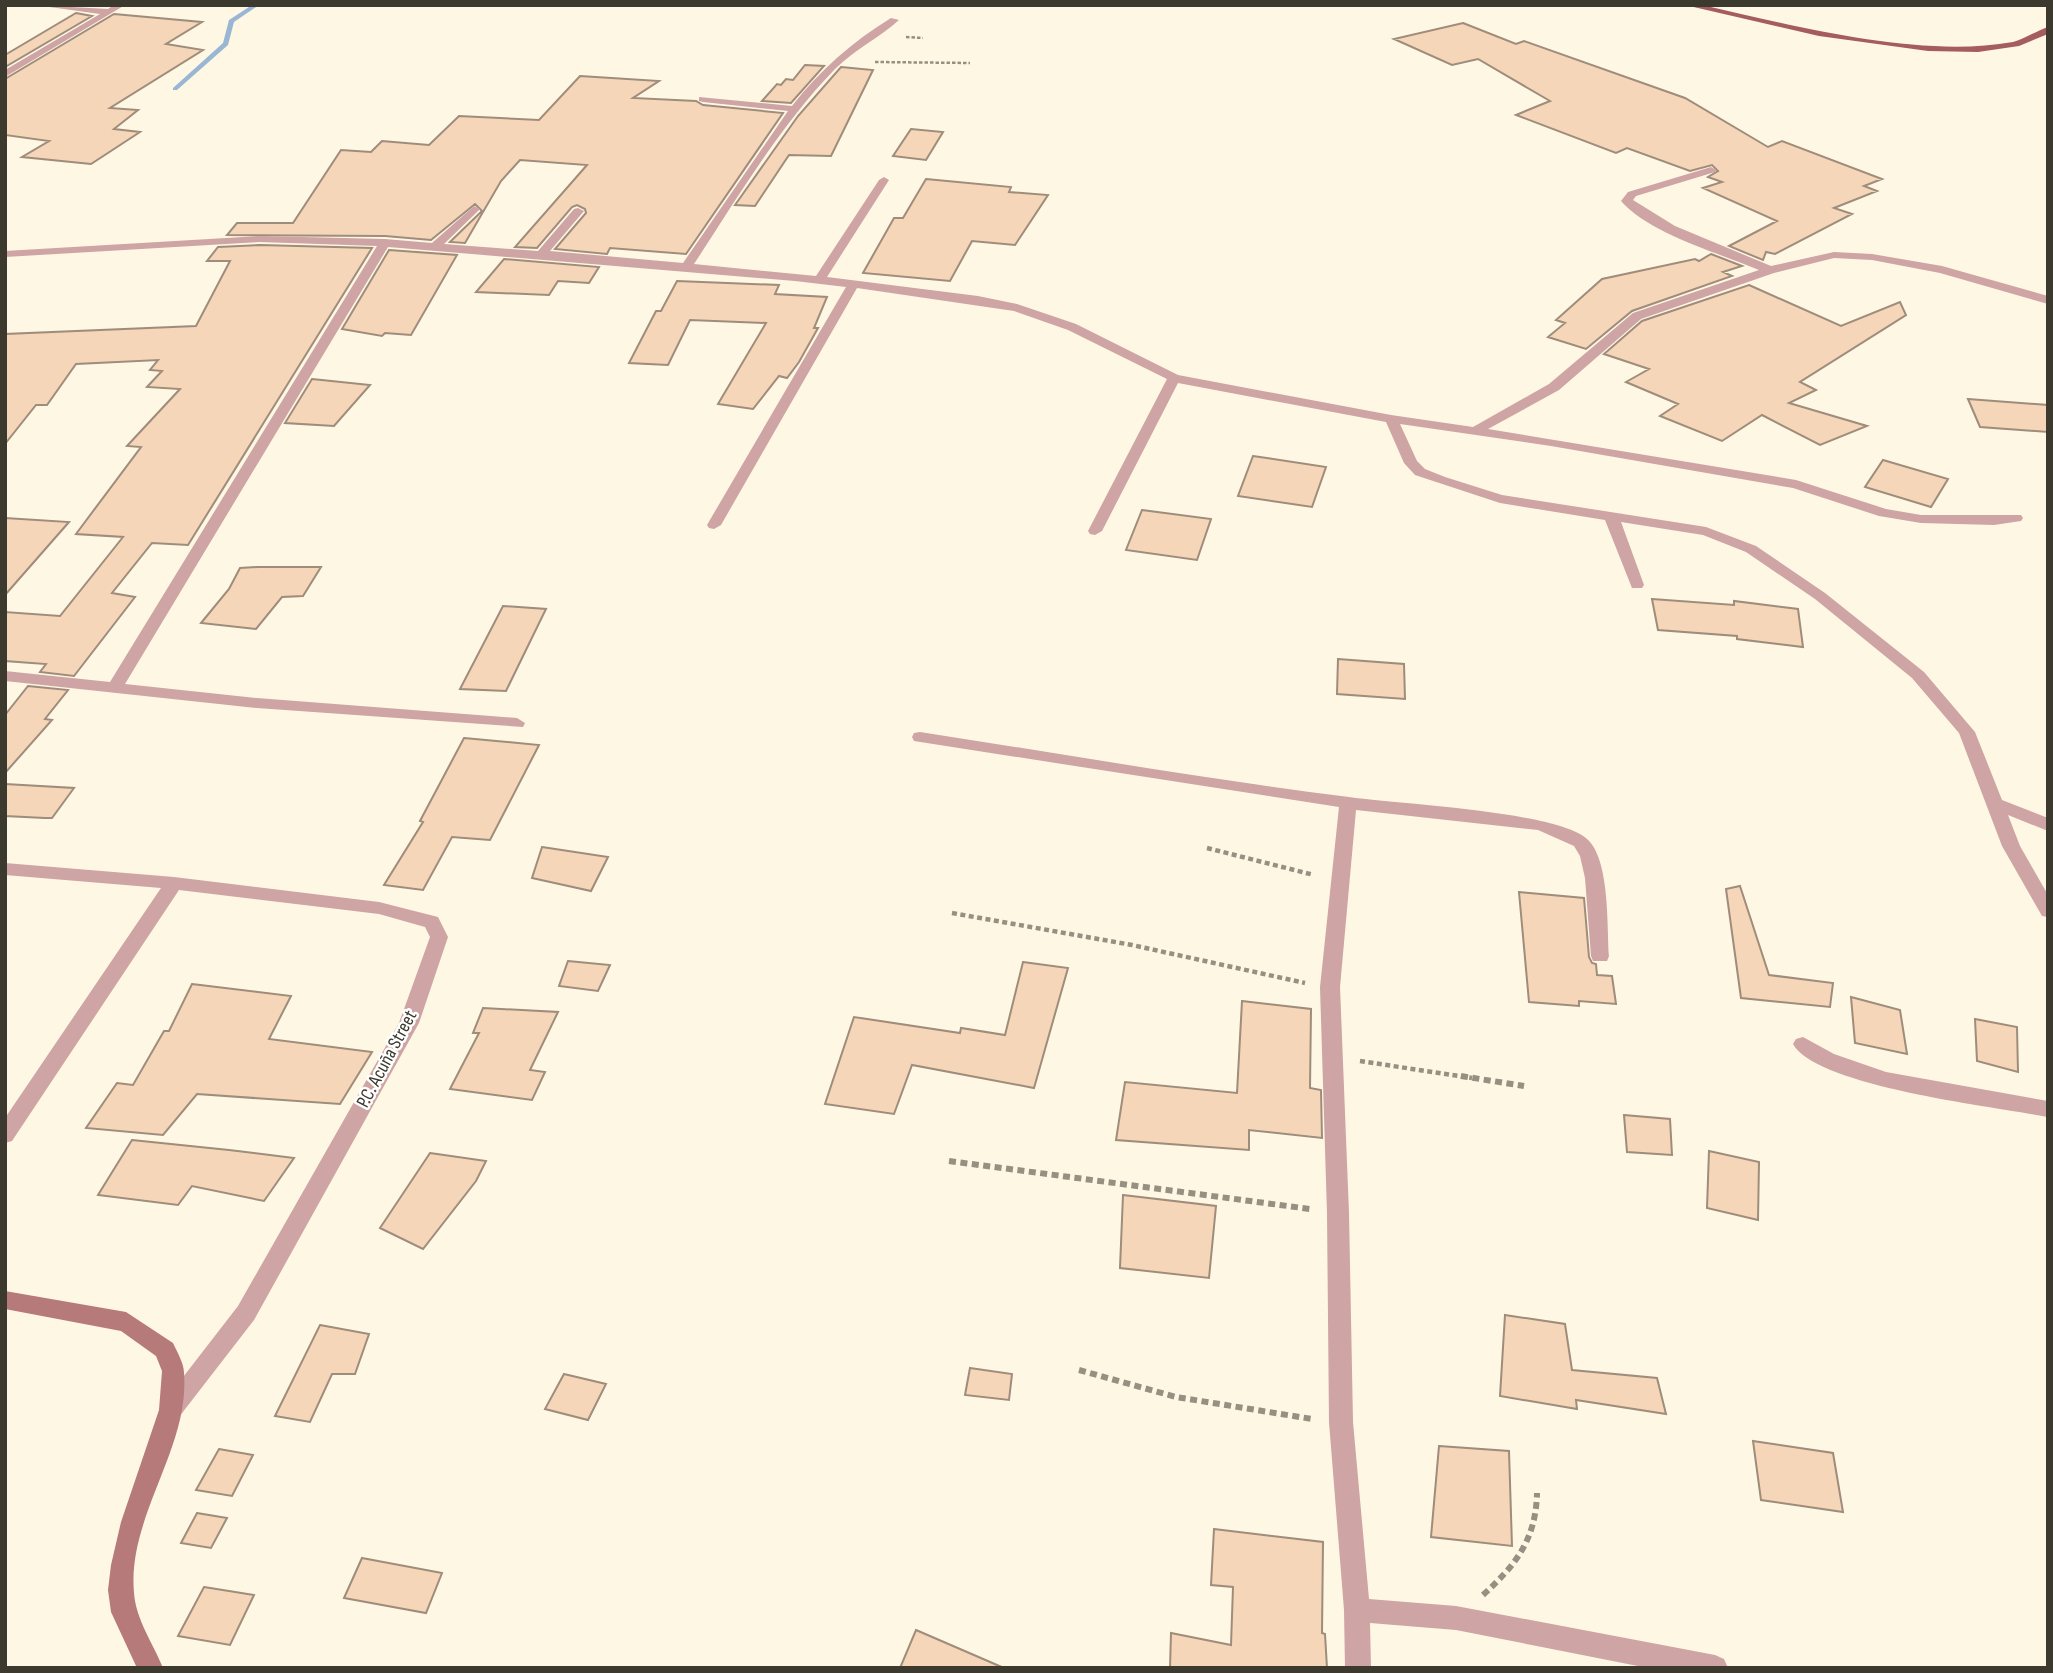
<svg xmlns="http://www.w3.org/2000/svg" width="2053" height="1673" font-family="'Sofia Sans Condensed',sans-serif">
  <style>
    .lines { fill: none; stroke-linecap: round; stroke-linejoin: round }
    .stream { fill: #99b7d3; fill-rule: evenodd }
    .building { fill: #f5d6b9; stroke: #9f8c7b; stroke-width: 2 }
    .path-far2 { stroke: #959081; stroke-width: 2.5; stroke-dasharray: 3.5 2; stroke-linecap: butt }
    .path-far1 { stroke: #959081; stroke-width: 4.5; stroke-dasharray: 5 3.5; stroke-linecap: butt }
    .path { stroke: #959081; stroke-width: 6; stroke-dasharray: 7 4.5; stroke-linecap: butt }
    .street { fill: #cea4a4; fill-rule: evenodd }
    .secondary { fill: #b77a7b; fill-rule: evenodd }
    .primary { fill: #a45c5f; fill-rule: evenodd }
    .labels { text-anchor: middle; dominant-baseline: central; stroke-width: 5; stroke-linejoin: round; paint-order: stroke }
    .street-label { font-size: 19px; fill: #3c392f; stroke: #fff }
  </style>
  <rect width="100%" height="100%" fill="#fef7e3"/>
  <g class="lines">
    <path class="stream" d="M252,5h7l-25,17 -6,23 -51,45h-4v-2l50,-45 6,-23z"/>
  </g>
  <path class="building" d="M76,13l16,3 -87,51v-12z
    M114,14l88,8 -36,22 37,6 -93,58 28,2 -24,19 26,3 -49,32 -69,-7 27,-16 -44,-6v-56z
    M1463,23l53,21 8,-3 161,57 83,49 14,-6 100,38 -18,7 13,5 -43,17 18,6 -77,40 -9,-2 -3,8 -34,-14 48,-25 -74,-33 19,-6 -14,-5 10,-6 -6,-6 -22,6 -63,-23 -11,5 -100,-38 34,-14 -72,-42 -26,6 -58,-26z
    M805,65l19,1 -33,37 -29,-2 15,-17 4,1 5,-6 7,1z
    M841,67l32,3 -42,86 -42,-1 -34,51 -20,-1 63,-89z
    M580,76l79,5 -26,17 63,3 7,4 80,8 -97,141 -76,-6 -3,6 -52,-5 31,-36 -1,-4 -8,-4 -5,2 -35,41 -22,-1 72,-82 -67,-5 -19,21 -36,62 -15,-1 32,-31 -7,-7 -44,36 -46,-4 -158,-1 10,-12h56l48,-73 30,2 11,-11 47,4 30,-29 80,4z
    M911,129l32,3 -17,28 -33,-4z
    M926,179l85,8 -2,5 39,3 -33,50 -43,-4 -22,40 -87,-8 31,-55h9z
    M260,245l112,3 -184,297 -36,-2 -40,50 23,4 -61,79 -34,-4 6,-8 -41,-3v-49l55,4 63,-79 -47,-3 65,-87 -14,-1 53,-57 -33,-2 15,-16 -12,-1 8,-10 -82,4 -29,41h-11l-31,39v-110l191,-8 34,-65h-23l11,-14z
    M389,250l68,5 -46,80 -26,-2 -3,3 -40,-7z
    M1711,254l31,12 -19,6 9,4 -100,35 -46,38 -38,-12 17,-14 -9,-3 46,-41 93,-20 4,2z
    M504,259l95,8 -10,16 -31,-2 -9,14 -73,-3z
    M677,281l102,4 -4,9 52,3 -13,31h4l-19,34 -12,16 -8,-2 -26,33 -35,-5 48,-81 -76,-3 -22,45 -39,-2 27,-52h5z
    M1749,285l92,41 59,-24 6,13 -106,67 16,8 -27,13 78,23 -47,19 -58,-30 -40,26 -62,-25 18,-12 -52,-22 23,-13 -45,-15 38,-33z
    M312,379l58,6 -36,41 -49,-3z
    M1968,399l80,6v27l-68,-5z
    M1253,456l73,11 -14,40 -74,-11z
    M1883,460l65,19 -17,28 -66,-20z
    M1142,510l69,9 -14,41 -71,-10z
    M5,518l64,4 -64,73z
    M258,567h63l-18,29 -21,1 -26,32 -55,-6 28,-34 11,-21z
    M1652,599l82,6v-4l64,8 5,38 -66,-8v-3l-79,-6z
    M503,606l43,3 -40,82 -46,-2z
    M1338,659l66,5 1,35 -68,-5z
    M28,686l40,4 -23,29 7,1 -47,53v-58z
    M464,738l75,7 -49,95 -38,-3 -29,53 -39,-5 39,-63 -3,-1z
    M5,784l69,4 -22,30h-7l-40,-2z
    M542,847l66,10 -17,34 -59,-13z
    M1740,886l29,89 64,8 -3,24 -89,-9 -15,-109z
    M1519,892l65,6 5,59 3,6 4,1 1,11 15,1 4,28 -37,-3v5l-50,-4z
    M568,961l42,4 -12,26 -39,-5z
    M1023,962l45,6 -34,120 -122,-23 -18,49 -69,-10 29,-87 106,16 1,-5 44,7z
    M192,984l99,12 -22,43 103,13 -32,52 -143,-10 -34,41 -77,-7 31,-45 16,2 31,-54h5z
    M1851,997l49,13 7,44 -52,-11z
    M1242,1001l69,8 -1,79 11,2 1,48 -73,-8v20l-133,-10 9,-58 112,11z
    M483,1008l75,4 -28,58 15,2 -13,28 -82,-11 29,-56h-6z
    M1975,1019l42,8 1,45 -41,-11z
    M1624,1115l46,4 2,36 -45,-3z
    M132,1140l97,10 65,8 -30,43 -72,-15 -14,19 -80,-10z
    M1709,1151l50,11 -1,58 -51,-12z
    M430,1153l56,8 -10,20 -53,68 -43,-21z
    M1123,1195l93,11 -7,72 -89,-10z
    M1505,1315l60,9 7,46 85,8 9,36 -90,-14 1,9 -77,-13z
    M320,1325l49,9 -14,40h-23l-22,48 -35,-6z
    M970,1368l42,6 -3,26 -44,-5z
    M564,1374l42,10 -18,36 -43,-11z
    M1753,1441l80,12 10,59 -82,-12z
    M1439,1446l70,5 3,95 -81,-9z
    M219,1449l34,6 -21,41 -36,-6z
    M197,1513l30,5 -16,30 -30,-5z
    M1214,1529l109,13 -1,91 3,1 2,34h-157l1,-35 60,12 2,-58 -22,-2z
    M362,1558l80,15 -16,40 -82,-15z
    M204,1587l50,8 -24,50 -52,-9z
    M916,1630l88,38h-104z"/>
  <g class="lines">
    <path class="path-far2" d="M906,37l17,1
      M875,62l95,1"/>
    <path class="path-far1" d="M1207,848l107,27
      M952,913l180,32 173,38
      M1360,1061l112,17"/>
    <path class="path" d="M1461,1076l63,10
      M949,1161l361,48
      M1079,1370l97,27 136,22
      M1483,1595c33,-30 53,-56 54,-102"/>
    <path class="street" d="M35,5l73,4 6,-4h11l-120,72v-7l95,-56z
      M891,18l8,2c-20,18 -44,29 -64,49 -56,58 -97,128 -141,195l122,12 63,-96 5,-3 5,3 -62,97 151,19 39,8 59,20 102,51 213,40 82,12 76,-43 84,-71 126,-43c-40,-17 -109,-36 -138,-69l7,-9 83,-25 5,3 -1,2 -79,24 -3,4 42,26 96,40 63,-14 38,2 70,12 106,30v8l-108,-31 -68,-13 -38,-2 -60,15 -133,46 -82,71 -71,39 308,51 90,29 35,6h100l2,3 -2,3 -27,4 -73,-2 -42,-7 -86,-28 -242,-42 -151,-22 17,37 8,8 20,8 57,18 204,32 50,19 69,47 99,79 51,60 27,68 46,18v13l-40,-16 12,31 28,49v22l-6,-1 -40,-70 -43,-113 -47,-55 -97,-79 -69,-47 -43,-17 -82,-13 23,63 -2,3h-10l-27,-68 -105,-17 -85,-28 -11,-12 -18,-41 -208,-39 -76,148 -7,4 -5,-1 -2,-3 79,-152 -99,-49 -54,-19 -157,-23 -136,237 -7,4 -5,-1 -2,-3 139,-238 -51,-6 -407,-34 -263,437 132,14 260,20 8,5 -2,4 -266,-19 -252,-27v-10l105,11 267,-436 -117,-4 -255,15v-6l255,-15 125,3 47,4 42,-37 6,3 -2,2 -34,33 94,7 36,-42 4,-1 6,3 -34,40 133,12 105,-152 -85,-9 -4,-1v-4l93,9c28,-36 60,-64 99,-88z
      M920,732c143,22 286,47 429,65 48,7 207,14 238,42 23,20 20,87 22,117l-2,5h-14l-2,-5 -6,-78 -5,-22 -6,-10 -36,-16 -182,-20 -16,177 9,226 4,209 16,177 87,7 259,49 9,4 4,9h-80l-192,-38 -86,-7 1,45h-26l-1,-58 -15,-188 -2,-209 -7,-226 19,-180 -425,-66 -2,-4 2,-4z
      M5,863l169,14 205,25 59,15 10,20 -29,86 -165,297 -75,97 -8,3 -8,-3 -4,-7 4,-7 75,-97 161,-283 31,-86 -5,-10 -46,-13 -200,-24 -167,251 -7,2v-25l156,-230 -156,-13z
      M1803,1037l31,17 52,18 162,29v16c-50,-10 -231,-30 -255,-73l3,-5z"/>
    <path class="secondary" d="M5,1291l121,21 47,31c4,9 11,20 11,30 6,76 -57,143 -50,220 2,27 19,50 29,75h-26l-26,-56 -3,-22 3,-25 10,-43 38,-112 3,-39 -6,-15 -35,-25 -116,-22z"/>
    <path class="primary" d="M1685,5h17c93,21 217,54 311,37 12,-3 23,-11 35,-15v7l-29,12 -41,6 -50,-1 -109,-15z"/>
  </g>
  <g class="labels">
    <g class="street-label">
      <text transform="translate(387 1059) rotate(-62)">P.C. Acuña Street</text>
    </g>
  </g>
  <rect width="2053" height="1673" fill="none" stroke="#3c392f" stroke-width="14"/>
</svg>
